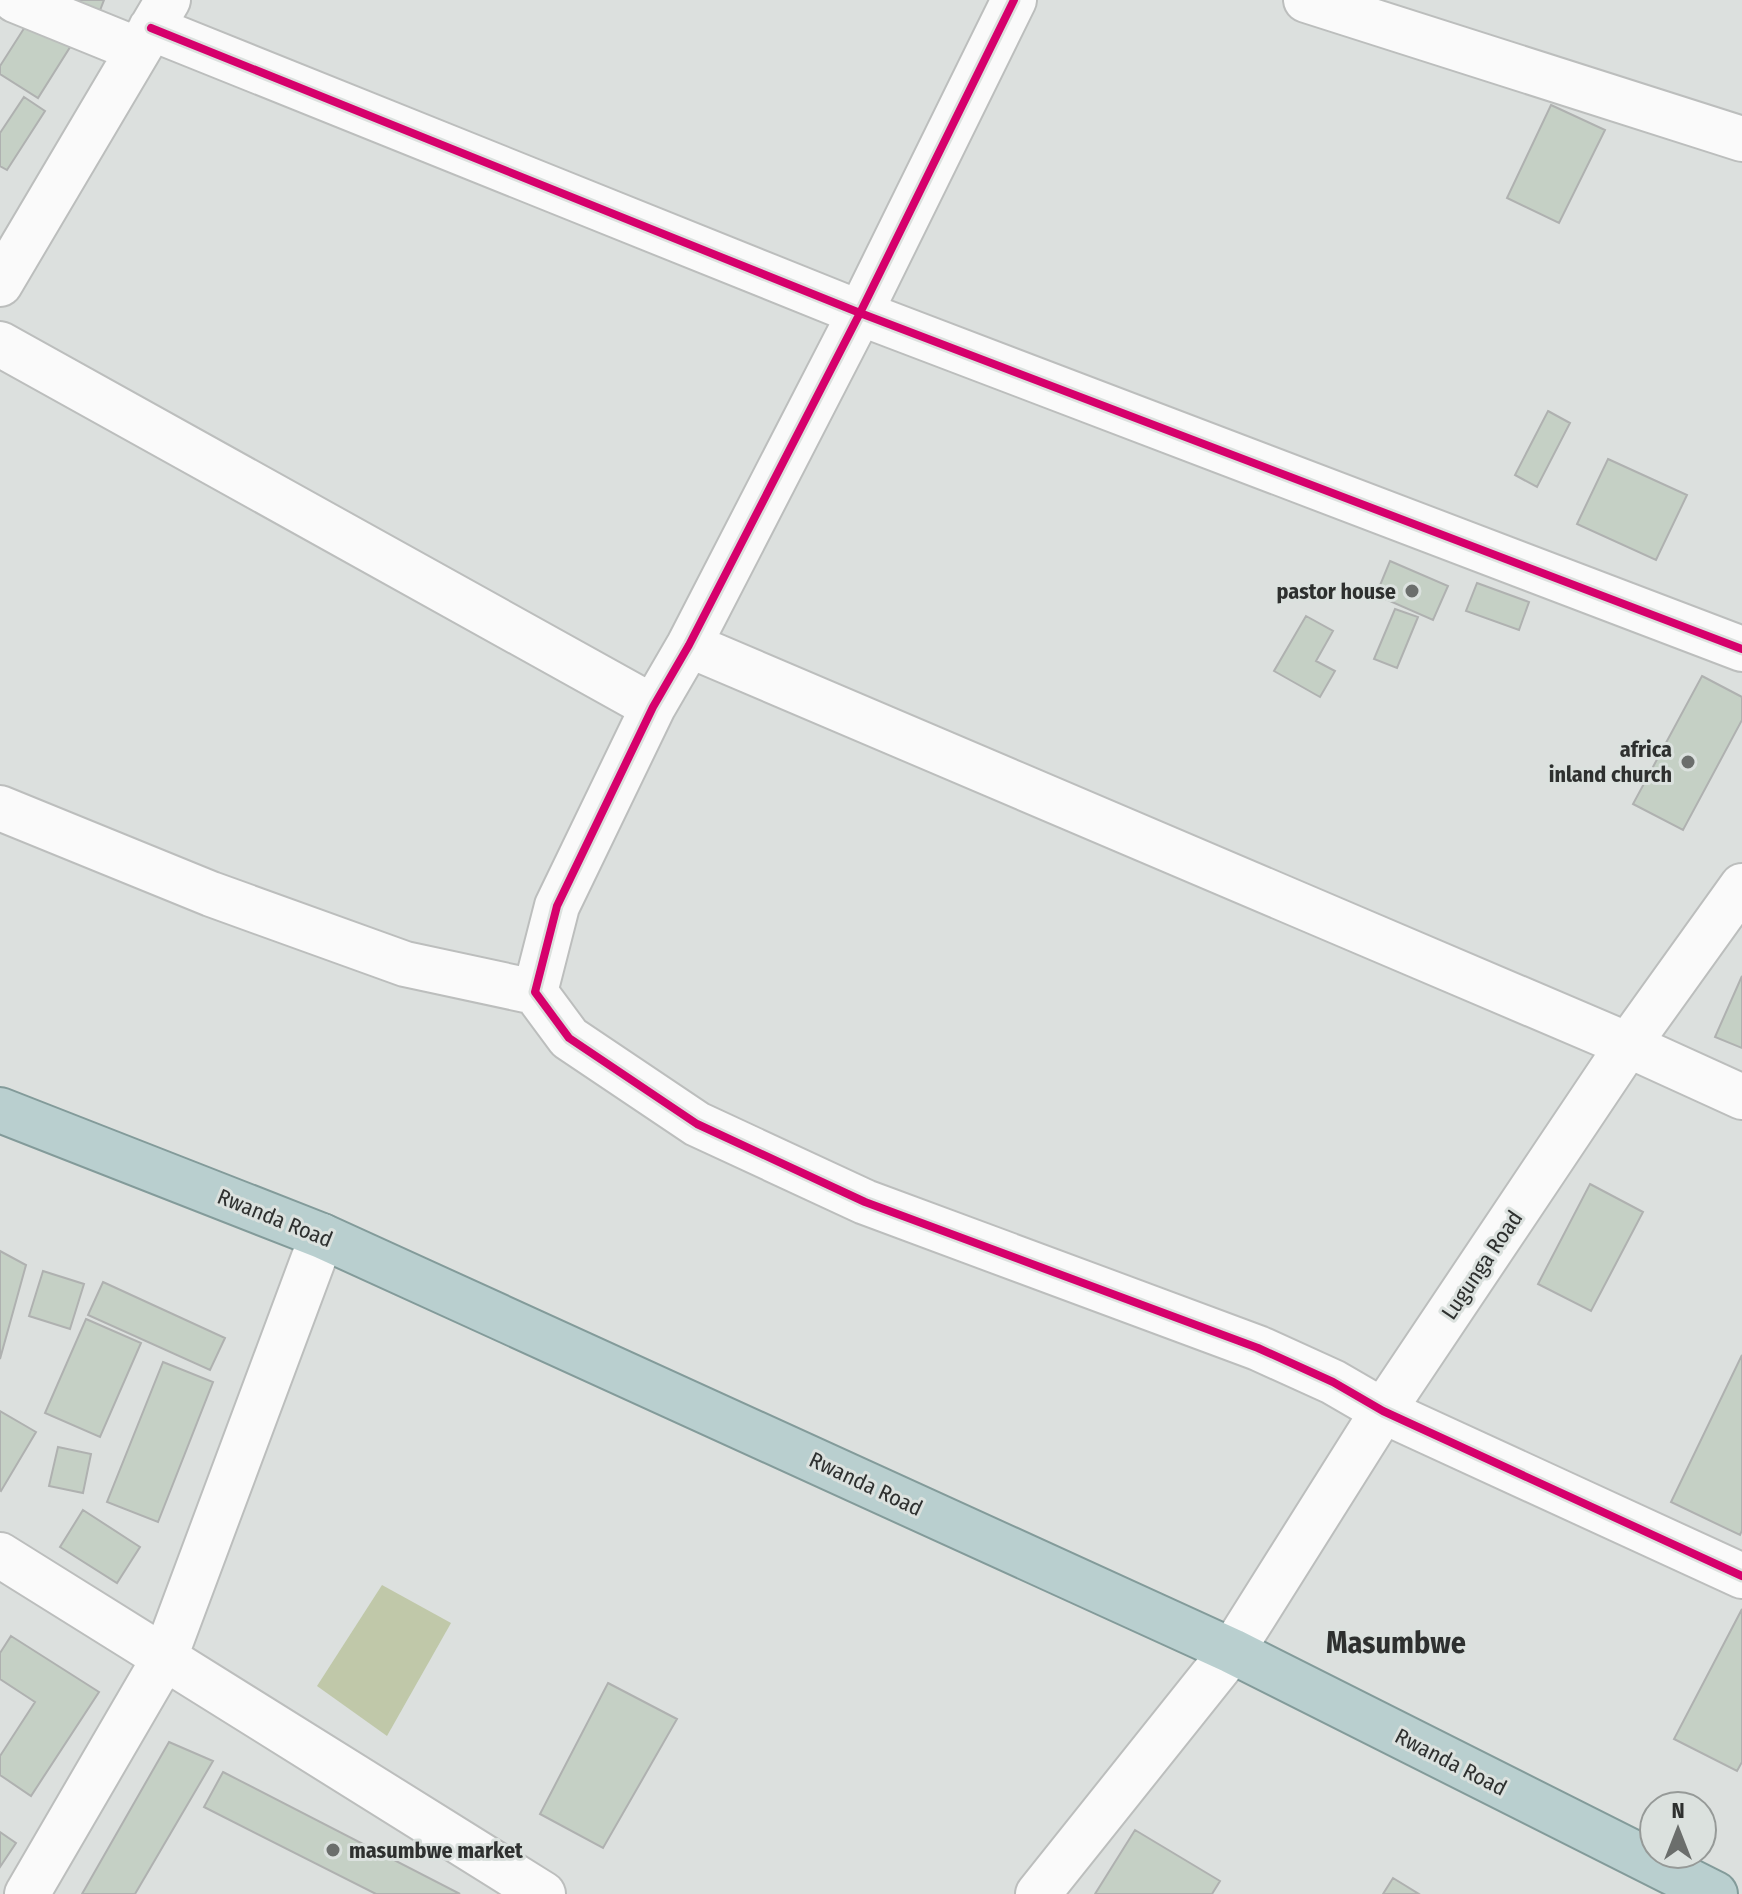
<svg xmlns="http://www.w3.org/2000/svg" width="1742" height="1894" font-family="'Fira Sans Condensed',sans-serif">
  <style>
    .green { fill: #c0c8a9 }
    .building { fill: #c5d0c5; stroke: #afb1b0; stroke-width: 2 }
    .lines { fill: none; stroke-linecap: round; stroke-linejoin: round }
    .street-casing { stroke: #bcbebd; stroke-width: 48 }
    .secondary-casing { stroke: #bcbebd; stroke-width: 48 }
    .highway-casing { stroke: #839b9a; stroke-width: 48 }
    .street { stroke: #fafafa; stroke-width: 44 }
    .secondary { stroke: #fafafa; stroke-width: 44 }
    .highway { stroke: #b9cfcf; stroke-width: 44 }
    .cycleway-casing { stroke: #dbe1de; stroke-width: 13 }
    .cycleway { stroke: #d6006c; stroke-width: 8 }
    .poi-dot { fill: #6b6e6c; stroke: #dbe1de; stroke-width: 3 }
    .labels { text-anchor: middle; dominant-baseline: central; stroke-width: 6; stroke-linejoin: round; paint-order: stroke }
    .poi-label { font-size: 22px; font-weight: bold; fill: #2e302f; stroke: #dbe1de; text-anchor: end }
    .street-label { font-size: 22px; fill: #2e302f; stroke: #dbe1de }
    .district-label { font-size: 30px; font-weight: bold; fill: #2e302f; stroke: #dbe1de }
  </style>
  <rect width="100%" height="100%" fill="#dce0de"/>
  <path class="green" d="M382,1585l69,38 -64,113 -70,-50z"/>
  <path class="building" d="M68,0h36l-5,13z
    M30,19l42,25 -34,54 -38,-24v-8z
    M24,97l21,14 -38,59 -7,-4v-33z
    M1551,105l54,25 -46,93 -52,-25z
    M1548,411l22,12 -33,64 -22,-12z
    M1608,459l79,36 -31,65 -79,-36z
    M1390,561l58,25 -15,34 -57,-25z
    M1477,583l52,19 -10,28 -53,-19z
    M1395,609l23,8 -21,51 -23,-9z
    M1306,616l27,15 -17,30 19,10 -15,26 -46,-26z
    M1702,676l40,21v23l-59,110 -50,-26z
    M1742,976v72l-27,-11z
    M1590,1184l53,28 -52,99 -53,-27z
    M0,1251l26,14 -26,94z
    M43,1271l41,13 -14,45 -41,-13z
    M103,1282l122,56 -15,32 -122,-55z
    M86,1319l55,24 -41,94 -55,-24z
    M1742,1355v175l-2,5 -69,-33z
    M163,1362l50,20 -55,140 -51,-20z
    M0,1411l36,21 -35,59 -1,-1z
    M58,1447l33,7 -8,39 -34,-7z
    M83,1510l57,37 -23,36 -57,-36z
    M1742,1609v153l-5,9 -63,-32z
    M11,1636l88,56 -68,104 -31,-21v-19l35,-54 -35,-23v-26z
    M608,1683l69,36 -74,129 -63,-34z
    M169,1742l44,19 -78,133h-53z
    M223,1772l237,122h-84l-172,-87z
    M1135,1830l85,51 -8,13h-117z
    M0,1832l16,11 -16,24z
    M1393,1878l26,16h-36z"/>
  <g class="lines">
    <g class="street-casing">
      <path id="street" d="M15,0l123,50
        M1014,0l-154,313 -171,332 -36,62 -96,199 -22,86 34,46 128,86 168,78 393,146 75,34 50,29 359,165
        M1306,0l436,139
        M151,28l709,285 882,336
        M0,284l168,-284
        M0,344l653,363
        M689,645l939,400 114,52
        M0,808l211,86 194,70 130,28
        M0,1555l543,339
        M27,1894l138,-237 157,-421"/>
    </g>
    <g class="secondary-casing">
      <path id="secondary" d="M1038,1894l194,-243 151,-240 245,-366 114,-159"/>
    </g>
    <g class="highway-casing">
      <path id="highway" d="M0,1110l322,126 910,415 483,243"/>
    </g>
    <use href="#street" class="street"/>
    <use href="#secondary" class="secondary"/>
    <use href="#highway" class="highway"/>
    <g class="cycleway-casing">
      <path id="cycleway" d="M1014,0l-154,313 -171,332 -36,62 -96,199 -22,86 34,46 128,86 168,78 393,146 75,34 50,29 359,165
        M151,28l709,285 882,336"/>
    </g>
    <use href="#cycleway" class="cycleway"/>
  </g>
  <g class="poi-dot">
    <circle cx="1412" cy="591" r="8"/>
    <circle cx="1688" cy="762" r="8"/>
    <circle cx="333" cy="1850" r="8"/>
  </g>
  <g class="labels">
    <g class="poi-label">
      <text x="1396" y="591">pastor house</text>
      <text x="1672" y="749">africa<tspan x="1672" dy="25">inland church</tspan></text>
      <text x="349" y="1850" text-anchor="start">masumbwe market</text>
    </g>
    <g class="street-label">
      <text transform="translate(275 1218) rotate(22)">Rwanda Road</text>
      <text transform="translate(1482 1265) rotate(-56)">Lugunga Road</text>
      <text transform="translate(866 1484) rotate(25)">Rwanda Road</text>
      <text transform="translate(1451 1762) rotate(27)">Rwanda Road</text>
    </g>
    <g class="district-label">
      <text x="1396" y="1643">Masumbwe</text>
    </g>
  </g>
  <g transform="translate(1678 1830)"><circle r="38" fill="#dbe1de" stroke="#969a98" stroke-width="2"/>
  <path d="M0-6L14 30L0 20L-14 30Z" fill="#6b6e6c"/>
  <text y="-12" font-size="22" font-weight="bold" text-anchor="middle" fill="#2e302f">N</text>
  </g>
</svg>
